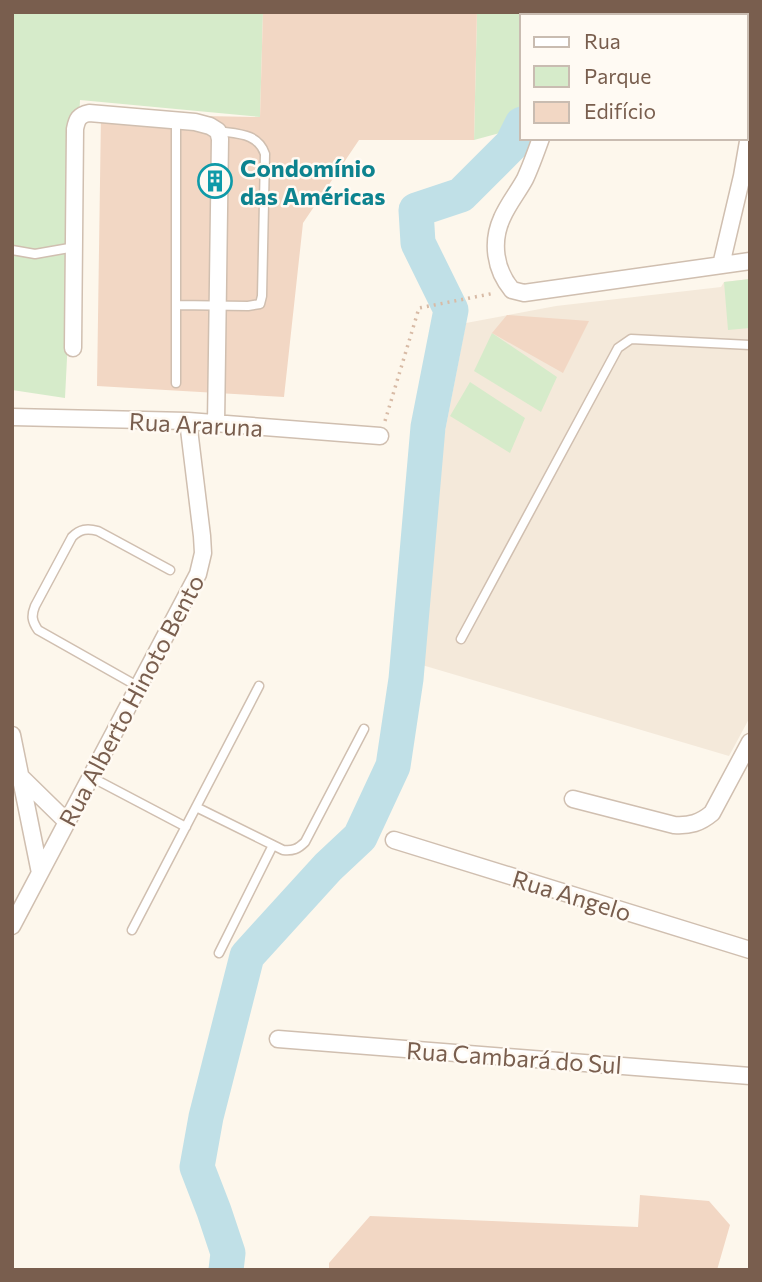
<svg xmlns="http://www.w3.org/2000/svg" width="762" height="1282" font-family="Commissioner,sans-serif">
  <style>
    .residential { fill: #f4e9da }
    .green { fill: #d6ebca }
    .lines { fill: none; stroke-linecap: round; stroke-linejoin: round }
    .river { stroke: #c0e0e7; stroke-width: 35 }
    .building { fill: #f2d7c4 }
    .lane-casing { stroke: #d0bfb0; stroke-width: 11 }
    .street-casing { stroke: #d0bfb0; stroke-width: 19 }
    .path { stroke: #d8bba6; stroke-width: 3.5; stroke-dasharray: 2 5; stroke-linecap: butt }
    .lane { stroke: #fff; stroke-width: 8 }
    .street { stroke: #fff; stroke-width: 16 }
    .labels { text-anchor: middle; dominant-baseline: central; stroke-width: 5; stroke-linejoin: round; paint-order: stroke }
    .culture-label { font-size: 24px; font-weight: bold; fill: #0d838f; stroke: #fffaf3; text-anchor: start }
    .street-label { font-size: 24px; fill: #795e4e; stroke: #fffaf3 }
  </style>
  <rect width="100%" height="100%" fill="#fdf7ec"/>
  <path class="residential" d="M750,279v438l-21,39 -307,-91 17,-203 27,-139 90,-17 165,-19 3,-5z"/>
  <path class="green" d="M12,12h251l-3,105 -180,-17 -15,298 -53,-8z
    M477,12h87v4h-42v111l-48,13z
    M750,279v49l-22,2 -4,-48z
    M492,333l65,44 -16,35 -67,-41z
    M470,382l55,36 -15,35 -60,-37z"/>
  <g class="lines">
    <path class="river" d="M551,16v-4
      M226,1270l2,-17 -14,-42 -17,-44 9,-50 41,-161 81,-89 32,-30 33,-71 13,-87 22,-252 23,-117 -33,-67 -2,-33 45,-15 51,-51 10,-20"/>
  </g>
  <path class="building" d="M263,12h214l-3,128h-115l-56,83 -19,174 -187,-11 4,-272 159,3z
    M507,315l82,6 -26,52 -71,-40z
    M640,1195l69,6 21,24 -13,45h-388v-7l41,-47 268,11z"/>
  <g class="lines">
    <g class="lane-casing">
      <path id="lane" d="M176,120v263
        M12,250l23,4 40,-7
        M176,305l72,1 12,-2 2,-8 3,-142c-7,-21 -27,-20 -47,-23
        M461,639l157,-291 13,-9 119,6
        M139,687l-101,-57c-6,-9 -7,-14 -3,-24l37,-69c8,-8 15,-9 26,-6l72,39
        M91,777l95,50
        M196,807l87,43c10,1 15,-1 22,-8l59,-113
        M132,930l127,-244
        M219,953l54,-108"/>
    </g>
    <g class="street-casing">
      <path id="street" d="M578,16l1,-4
        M541,138c-5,14 -10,28 -16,41 -7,13 -17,25 -23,39 -11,24 -7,52 10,72l12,3 226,-32
        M721,265l21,-89 8,-46
        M73,348l2,-219c2,-10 4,-14 14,-16l106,9 15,4 8,5 2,8 -4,285
        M12,417l176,4 192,15
        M12,735l28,138
        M21,777l46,45
        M573,799l101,26c16,1 26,-2 38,-12l38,-71
        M394,840l356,110
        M12,926l186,-352 5,-21 -1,-17 -14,-115
        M278,1039l472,37"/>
    </g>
    <path class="path" d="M385,421l34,-113 76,-15"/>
    <use href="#lane" class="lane"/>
    <use href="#street" class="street"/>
  </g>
  <defs>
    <g id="building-ring" transform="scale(1.75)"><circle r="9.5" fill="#fffaf3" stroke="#0f9aa8" stroke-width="1.5"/><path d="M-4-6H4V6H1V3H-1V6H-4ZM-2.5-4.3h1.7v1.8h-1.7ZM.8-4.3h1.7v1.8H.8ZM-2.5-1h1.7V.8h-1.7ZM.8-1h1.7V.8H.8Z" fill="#0f9aa8"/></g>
  </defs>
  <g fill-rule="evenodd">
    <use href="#building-ring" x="215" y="181"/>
  </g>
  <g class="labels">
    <g class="culture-label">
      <text x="240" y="167">Condomínio<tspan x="240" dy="28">das Américas</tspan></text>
    </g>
    <g class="street-label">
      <text transform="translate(196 424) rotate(3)">Rua Araruna</text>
      <text transform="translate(131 700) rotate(-62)">Rua Alberto Hinoto Bento</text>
      <text transform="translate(572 895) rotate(17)">Rua Angelo</text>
      <text transform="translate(514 1057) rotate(4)">Rua Cambará do Sul</text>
    </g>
  </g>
  <rect width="762" height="1282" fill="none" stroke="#795e4e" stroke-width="28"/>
  <rect x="520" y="14" width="228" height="126" fill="#fffaf3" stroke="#c9bcb1" stroke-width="2"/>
  <rect x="534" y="37" width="35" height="10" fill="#ffffff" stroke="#c9bcb1" stroke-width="2"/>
  <text x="584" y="49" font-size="21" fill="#795e4e">Rua</text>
  <rect x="534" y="66" width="35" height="21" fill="#d6ebca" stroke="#c9bcb1" stroke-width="2"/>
  <text x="584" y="84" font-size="21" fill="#795e4e">Parque</text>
  <rect x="534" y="102" width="35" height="21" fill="#f2d7c4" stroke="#c9bcb1" stroke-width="2"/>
  <text x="584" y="119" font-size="21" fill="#795e4e">Edifício</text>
</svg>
